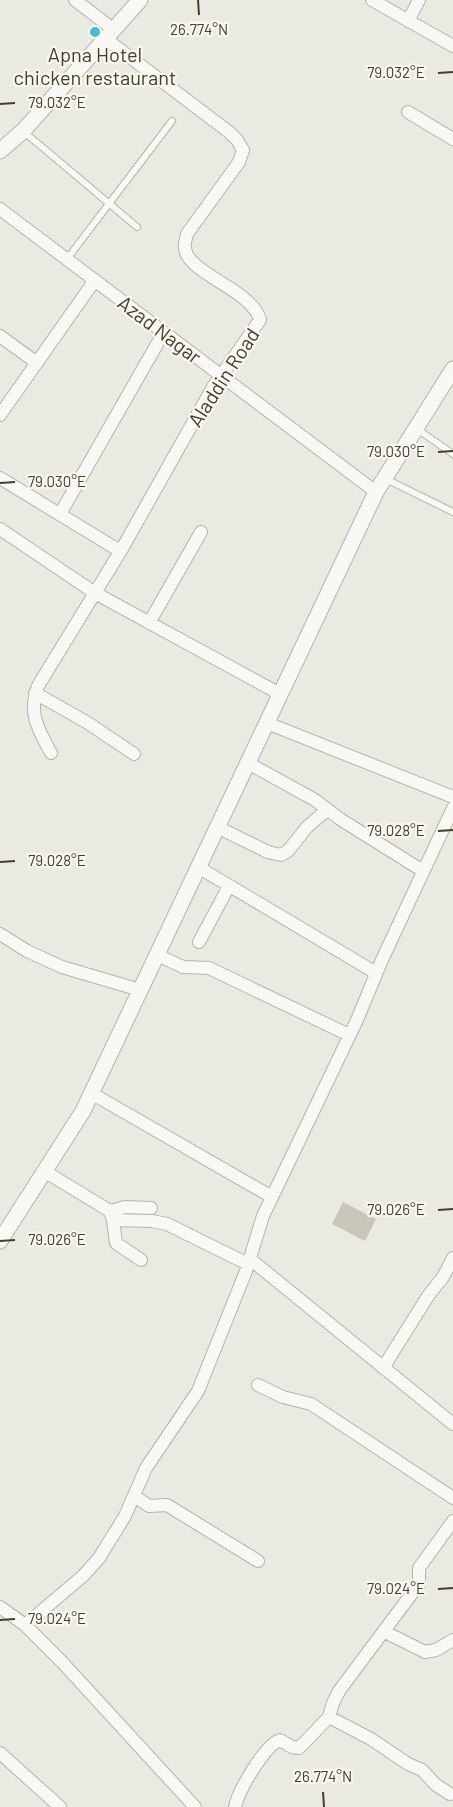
<svg xmlns="http://www.w3.org/2000/svg" width="453" height="1807" font-family="Barlow,sans-serif">
  <style>
    .building { fill: #c8c6b9 }
    .lines { fill: none; stroke-linecap: round; stroke-linejoin: round }
    .service-casing { stroke: #b5b4a7; stroke-width: 8 }
    .minor-casing { stroke: #b5b4a7; stroke-width: 14 }
    .tertiary-casing { stroke: #b5b4a7; stroke-width: 17 }
    .service { stroke: #f9f8f5; stroke-width: 6 }
    .minor { stroke: #f9f8f5; stroke-width: 12 }
    .tertiary { stroke: #f9f8f5; stroke-width: 15 }
    .ticks { fill: none; stroke: #43412a; stroke-width: 2 }
    .poi-dot { fill: #49bdce; stroke: #f8f7f2; stroke-width: 2 }
    .labels { text-anchor: middle; dominant-baseline: central; stroke-width: 4.5; stroke-linejoin: round; paint-order: stroke }
    .poi-label { font-size: 20px; fill: #43412a; stroke: #f8f7f2 }
    .street-label { font-size: 20px; fill: #43412a; stroke: #f8f7f2 }
    .ticks-label { font-size: 15px; text-anchor: middle; fill: #43412a; stroke: #f8f7f2; stroke-width: 4.5; stroke-linejoin: round; paint-order: stroke }
  </style>
  <rect width="100%" height="100%" fill="#ebeae2"/>
  <path class="building" d="M343,1202l33,17 -11,22 -33,-17z"/>
  <g class="lines">
    <g class="service-casing">
      <path id="service" d="M23,131l114,96
        M67,259l105,-138
        M417,429l36,25
        M386,479l67,33"/>
    </g>
    <g class="minor-casing">
      <path id="minor" d="M75,0l39,30
        M372,0l81,46
        M408,21l11,-21
        M408,112l45,27
        M0,209l376,283
        M0,336l37,27
        M0,415l95,-135
        M0,478l120,73
        M60,514l104,-182
        M0,529l95,64 185,101
        M149,623l52,-91
        M35,693l53,30 46,31
        M267,723l186,74
        M51,753c-13,-24 -23,-39 -13,-67l85,-139 90,-160 47,-67c-8,-31 -73,-46 -75,-72 -1,-4 1,-10 2,-14l52,-72 4,-12 -6,-10 -8,-8 -123,-93
        M248,763l67,37 25,19 83,52
        M217,827l51,25 13,3 7,-4 19,-24 20,-17
        M198,867l178,106
        M0,934l27,17 35,16 78,23
        M199,942l30,-56
        M157,955l26,12 26,1 140,67
        M91,1093l181,104
        M44,1171l66,40 3,9 3,23 25,17
        M110,1211l15,-4 26,1
        M113,1220l39,1 15,3 81,40
        M250,1259l203,165
        M383,1368l45,-72 15,-19 10,-19
        M258,1385l25,12 28,7 142,94
        M134,1496l15,10 18,-1 91,56
        M0,1607l25,18 37,37 133,145
        M25,1625l58,-49 16,-18 26,-42 21,-48 52,-77 48,-120 17,-55 94,-196 24,-58 72,-154
        M385,1632l40,20 11,-2 17,-10
        M329,1717l4,-14 6,-12 80,-107v-16l34,-47
        M0,1753l60,54
        M235,1807c3,-16 30,-62 45,-67l12,7 7,1 30,-31 42,22 37,25 14,6 14,15 14,9"/>
    </g>
    <g class="tertiary-casing">
      <path id="tertiary" d="M0,151l23,-20 117,-131
        M0,1241l83,-130 293,-619 77,-123"/>
    </g>
    <use href="#service" class="service"/>
    <use href="#minor" class="minor"/>
    <use href="#tertiary" class="tertiary"/>
  </g>
  <path class="ticks" d="M198,0l1,15M438,73l15,-1M0,104l15,-1M438,452l15,-1M0,483l15,-1M438,831l15,-1M0,862l15,-1M438,1210l15,-1M0,1241l15,-1M438,1589l15,-1M0,1620l15,-1M323,1792l1,15"/>
  <circle class="poi-dot" cx="95" cy="32" r="6"/>
  <g class="labels">
    <g class="poi-label">
      <text x="95" y="54">Apna Hotel<tspan x="95" dy="23">chicken restaurant</tspan></text>
    </g>
    <g class="street-label">
      <text transform="translate(160 329) rotate(37)">Azad Nagar</text>
      <text transform="translate(223 377) rotate(-57)">Aladdin Road</text>
    </g>
  </g>
  <g class="ticks-label">
    <text x="199" y="35">26.774°N</text>
    <text x="396" y="78">79.032°E</text>
    <text x="57" y="108">79.032°E</text>
    <text x="396" y="457">79.030°E</text>
    <text x="57" y="487">79.030°E</text>
    <text x="396" y="836">79.028°E</text>
    <text x="57" y="866">79.028°E</text>
    <text x="396" y="1215">79.026°E</text>
    <text x="57" y="1245">79.026°E</text>
    <text x="396" y="1594">79.024°E</text>
    <text x="57" y="1624">79.024°E</text>
    <text x="323" y="1782">26.774°N</text>
  </g>
</svg>
